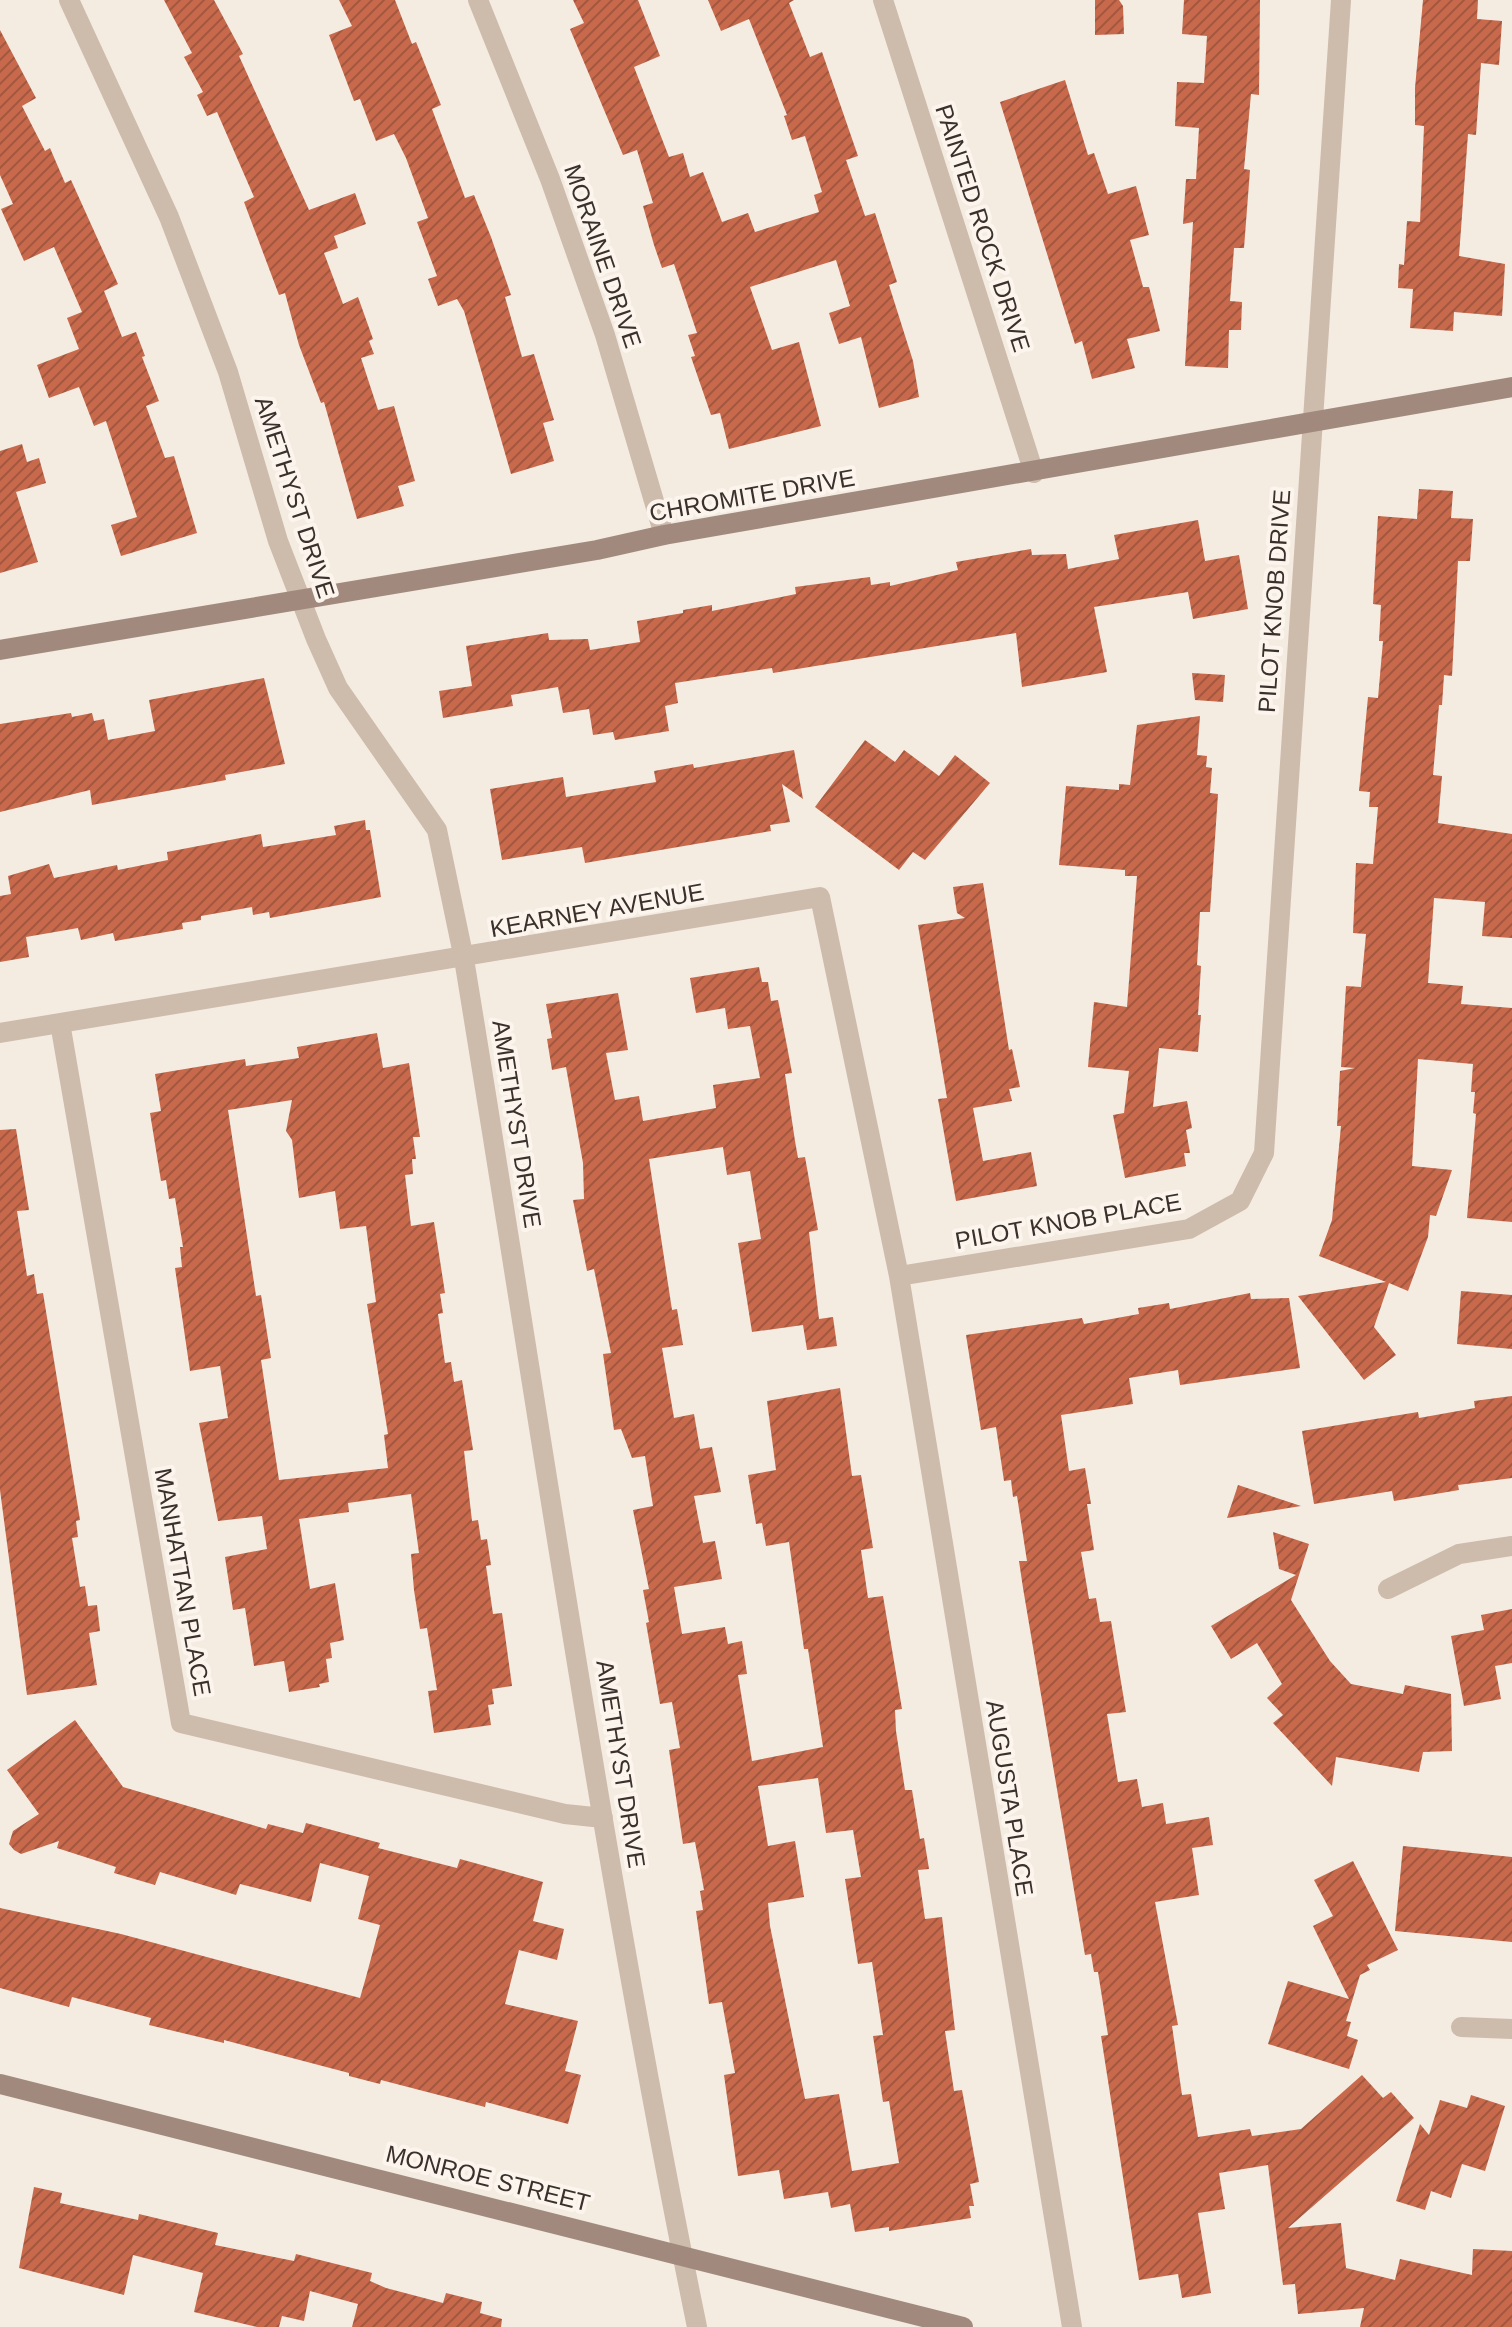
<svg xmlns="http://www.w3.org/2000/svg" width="1512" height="2327" font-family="Arial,sans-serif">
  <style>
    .building { fill: url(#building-hatch); fill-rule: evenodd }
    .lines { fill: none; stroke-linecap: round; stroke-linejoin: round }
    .street { stroke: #cdbbac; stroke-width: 20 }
    .secondary { stroke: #a18a7d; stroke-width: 20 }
    .labels { text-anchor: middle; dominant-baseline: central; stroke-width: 8; stroke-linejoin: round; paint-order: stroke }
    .street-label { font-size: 24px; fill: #3b302b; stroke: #fbf5ee }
  </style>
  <defs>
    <pattern id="building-hatch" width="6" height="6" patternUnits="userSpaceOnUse" patternTransform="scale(2)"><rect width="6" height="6" fill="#c8694b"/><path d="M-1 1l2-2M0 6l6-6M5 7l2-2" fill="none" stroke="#a4573f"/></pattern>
  </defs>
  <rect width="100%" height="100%" fill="#f4ebe1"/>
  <path class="building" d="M164,0h50l29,54 -4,2 70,154 46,-17 11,31 -32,12 4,12 -14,5 19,51 15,-7 15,42 -4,2 5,13 -13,4 17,52 16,-4 21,75 -17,5 6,20 -47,13 -33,-117 -3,1 -22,-58 -14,-52 -6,2 -35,-93 10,-5 -37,-85 -10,4 -10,-21 6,-3 -19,-35 8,-4z
    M339,0h56l17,44 4,-2 25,63 -9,4 33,89 9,-3 17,42 20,58 -6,2 17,60 12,-3 20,66 -11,3 11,38 -43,13 -47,-163 -7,-12 -19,7 -10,-27 9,-3 -20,-54 11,-4 -22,-60 -12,-24 -18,7 -16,-42 -6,2 -25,-66 23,-9z
    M573,0h65l22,56 -26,11 35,90 14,-4 7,24 13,-5 19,50 26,-9 7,19 64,-20 -5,-17 8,-3 -17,-56 -13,4 -8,-24 3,-1 -38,-96 -28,12 -13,-31h86l-5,3 21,54 12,-5 36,104 -12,4 19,56 10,-3 22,69 -8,3 24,76 6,36 -40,11 -18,-71 -22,7 -10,-31 21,-7 -14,-46 -86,27 22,63 27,-8 22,84 -92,23 -9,-36 -9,2 -20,-58 4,-1 -7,-21 9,-2 -23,-69 -12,4 -8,-23 -11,-39 10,-3 -16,-53 -14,5 -53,-126 14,-6z
    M1095,0h24l4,6 1,28 -29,1z
    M1184,0h76l-1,95 -8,-1 -7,75 6,1 -6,78h-10l-4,53 12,1 -1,28h-12l-1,38 -43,-2 8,-144 -10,2 3,-45h10l3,-51 -24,-2 2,-44 27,1 3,-47 -25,-2z
    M1423,0h55l-1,19 25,2 -3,44 -18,-2 -5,72 -8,-1 -9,122 46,8 -3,52 -48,-4 -1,19 -43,-3 3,-39 -15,-1 1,-24 5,1 3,-44 13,1 4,-96 -9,-1v-37z
    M0,30l36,68 -14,8 23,45 5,-3 15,35 6,-3 47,104 -14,7 18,46 14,-5 9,24 -3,1 17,44 -13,5 19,52 9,-2 23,77 -76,23 -10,-31 26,-8 -31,-96 -12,5 -15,-39 -30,11 -12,-33 42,-16 -12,-31 15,-6 -28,-65 -30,14 -23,-52 12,-5 -13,-29z
    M1065,80l23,75 6,-2 14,41 28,-8 13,49 -19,5 13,47h6l11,44 -33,8 8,29 -43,11 -10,-38 -7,3 -75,-242z
    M22,444l5,18 12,-4 7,25 -30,9 22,70 -38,11v-122z
    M1419,489l34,2 -2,27 22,1 -3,42h-12l-6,115 -8,-1 -2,30h-3l-6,70 9,1 -4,47 74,11v104l-30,-2 3,-34 -51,-4 -6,85 35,3 -2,18 51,4v214l-45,-4 9,-104 -3,-1 2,-21h-4l2,-28 -55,-5 -6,107 40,4 -16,46 -6,-1 -2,22 -20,54 -19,-8 -15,44 22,28 -32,25 -66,-84 88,-14 -67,-26 13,-36 9,-94h-4l3,-55 15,-3 -14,-1 5,-81 15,1 5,-53 -13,-1 3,-70 17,1 5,-57h-9l1,-15 -11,-1 9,-94 10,1 5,-57h-4l2,-36 -8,-1 5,-88 39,3z
    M1198,520l7,41 34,-6 9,54 -55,10 -5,-27 -94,15 13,65 -85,15 -6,-54 -243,40 -1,-5 -97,15 3,20 -13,3 4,25 -54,9 -2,-8 -20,3 -4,-26 -26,4 -5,-26 -47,8 2,11 -70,12 -4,-27 33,-5 -6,-40 82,-13 1,7 39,-1 2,11 50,-8 -3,-21 46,-8v-3l29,-5v6l84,-17 -1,-7 75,-10 1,8 19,-3v4l68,-16 -2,-8 75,-13 1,6 34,-1 2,15 51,-10 -5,-24z
    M1192,673l33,2 -2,27 -28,-2z
    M264,678l21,86 -60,11 1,5 -134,25 -2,-15 -90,22v-88l71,-11 1,4 20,-4 2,8 10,-2 4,21 47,-9 -6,-31z
    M1200,716l-3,39 10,1 -1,11 6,1 -2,25 8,1 -8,118h-10l-3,53 4,1 -3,49h3l-3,37 -39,-4 -6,59 34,-6 5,27 -6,2 4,23h-6l2,13 -61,12 -12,-63 11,-2 5,-42 -41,-4 6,-65 33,5 10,-131h-12v-6l-66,-5 7,-79 53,4v-6l11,1 7,-60z
    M865,740l30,22 9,-12 35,26 16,-21 35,28 -65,77 -12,-8 -14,18 -84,-63z
    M794,750l9,49 -21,-15 8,38 -20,3 1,6 -186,32 -3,-16 -80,13 -12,-71 73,-12 3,20 90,-15 -2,-11 39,-7 1,4z
    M365,820l1,10h4l11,67 -111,21 -1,-6 -16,3 -1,-8 -51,9v4l-19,3 1,6 -68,12 -2,-8 -32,7 -3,-12 -52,9 3,20 -29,5v-66l11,-2 -3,-18 41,-12 5,14 63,-13 1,5 50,-10 -1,-8 94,-18 2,13 73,-12 -2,-9z
    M983,883l26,167 3,-1 8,38 -11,2 3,12 -39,7 10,53 48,-9 6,34 -81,15 -18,-102 9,-1 -29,-173 47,-7 -8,-5 -4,-26z
    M759,967l3,15h6l3,19 7,-1 9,46 5,27 -7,1 10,67 3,17 7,-1 13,73 -9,2 10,87 14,-2 4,29 -30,4 -4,-25 -51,7 -14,-89 23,-4 -11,-68 -23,4 -4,-28 -74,12 23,151 5,-1 6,36 -21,3 12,70 20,-4 6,35 12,-2 9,45 -27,4 9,47 12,-2 7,38 -48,8 8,47 43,-7 3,17 14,-3 5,33 -9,1 14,86 71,-14 -15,-98h-4l-15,-107 -23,4 -4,-23 -6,1 -8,-49 28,-5 -9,-69 73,-13 12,88 9,-1 12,73 -12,2 7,48 15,-2 19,113 -7,1 1,21 9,59h7l8,49 4,-1 5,31 -11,1 7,49 17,-2 13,113 -10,1 9,60 8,-1 17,92 -9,2 4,22h-5l2,12 -82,13v-4l-34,5 -5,-28 -19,4 -3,-16 -44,7 -5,-29 -41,6 -14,-101 11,-2 -13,-71 -13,2 -13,-93 7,-1 -3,-19 4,-1 -9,-48 -12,2 -14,-94 11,-2 -8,-46 -12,2 -14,-81 3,-1 -6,-32 6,-1 -16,-79 20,-4 -8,-50 -13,2 -11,-29 -7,1 -11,-76 8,-1 -17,-84 -7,2 -14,-71 11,-1 -1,-36 -17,-96 -14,3 -5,-31 5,-1 -6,-34 72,-11 10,57 -22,3 9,47 24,-4 4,25 73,-13 -3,-23 47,-7 -10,-52 -22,3 -3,-21 -29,5 -6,-35zM818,1778l8,55 27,-3 8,47 -16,2 13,85 14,-2 11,73 -10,1 10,66 6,-1 10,62 -47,8 -13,-77 -34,5 -35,-173 -2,-23 36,-6 -9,-56 -27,5 -10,-60z
    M377,1033l6,35 26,-5 11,74h-7l3,22h-4l1,15 -8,1 6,51 23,-4 11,71 -5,1 3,19 -5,1 7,49 6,-1 3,20 8,-2 11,70 -9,1 8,70 6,-1 3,20 6,-1 4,26 -5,1 7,48 9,-1 10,73 -20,3 2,15 -6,1 3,20 -57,8 -6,-42 9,-1 -10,-62 -7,1 -6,-39 -3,-36 8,-1 -8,-59 -63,9 1,9 -50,7 11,70 25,-6 9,57 -14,3 2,15 -6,1 3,23 -10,2 1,3 -31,5 -5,-31 -30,5 -9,-58 -12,2 -8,-53 42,-8 -5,-33 -44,5 -19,-98 29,-5 -8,-52 -30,5 -15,-103 7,-1 -2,-20h3l-8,-49 -6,1 -3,-19 -5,1 -11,-68 11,-2 -6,-37 90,-15 1,7 53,-8 -2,-11zM292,1100l-6,31 6,9 7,58 36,-7 5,38 26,-3 10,76 -9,2 21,130 -4,1 4,33 -109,12 -18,-120 10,-2 -10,-63 -5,1 -28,-186z
    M16,1129l13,81 -12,1 10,65 7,-2 3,20 6,-1 37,227 -4,1 2,16 -6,1 8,49 5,-1 3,20 9,-1 3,26 -11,2 8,52 -70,10 -27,-205v-360z
    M1461,1291l51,4v54l-55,-5z
    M1250,1293l1,6 38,-1 11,70 -120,17 -2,-15 -49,8 4,26 -72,11 8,56 16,-3 6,36h-4l7,46 -13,2 8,47 7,-1 4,24 11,-1 7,43 8,48 -19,2 11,68 19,-3 5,28 21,-4 3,21 43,-7 4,28 -21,3 7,47 -44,7 23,123 -6,1 10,69 9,-1 7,43 52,-8 2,7 49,-7 61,-54 21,23 8,-6 23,26 -126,110 53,-5 5,45 49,12 5,-21 72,16 1,-26 39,2v76h-152l4,-19 -66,6 -3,-30 -12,1 -15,-120 -49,8 6,36 -27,4 13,80 -29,5 -4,-24 -39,6 -38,-244 7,-1 -10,-63h-4l-3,-18 -6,1 -62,-367 -4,-27h8l-10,-65 -4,1 -2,-17 -7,1 -8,-54 -15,3 -15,-95 116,-17 2,6 55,-10 -1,-6 31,-5 1,6z
    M1512,1396v82l-54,7 1,5 -65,11 -2,-10 -78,13 -12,-73 116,-19 1,6 56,-10 -1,-7z
    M1238,1485l63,21 -74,12z
    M1273,1532l36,12 -18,56 39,61 21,23 52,10 2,-9 46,9 1,57 -29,1 -4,20 -83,-15 -4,29 -59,-63 10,-8 -16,-17 15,-14 -25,-41 -26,16 -20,-33 85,-51 -17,-6z
    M1512,1609v54l-17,3 6,33 -37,7 -13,-70 33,-6 -3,-15z
    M75,1720l48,67 143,42 2,-5 35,9 3,-10 74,20 -2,5 79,20 3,-9 83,23 -10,39 31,8 -7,31 -38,-10 -14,54 73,17 -13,50 16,4 -13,49 -82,-22 -1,5 -104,-27 -1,4 -31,-8v-3l-125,-33v3l-75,-18 2,-7 -79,-21 -3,10 -69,-19v-80l121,26 239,64 6,-21 14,-52 -22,-6 11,-43 -49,-13 -9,39 -71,-18 -4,11 -76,-23 -5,13 -41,-12 2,-6 -59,-19 2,-7 -38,13 -7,-4 -5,-6 4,-13 26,-17 -32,-44z
    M1403,1846l109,11v85l-117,-11z
    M1353,1861l45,89 -31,15 3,5 -10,5 -14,46 5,1 -4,14 11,4 -9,29 -81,-25 20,-63 61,18 -36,-73 20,-10 -19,-36z
    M1471,2095l34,11 -20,65 -23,-7 -11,34 -20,-7 -6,19 -29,-9 24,-77 9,11 11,-35 27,8z
    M34,2187l28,6 -2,10 78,17 1,-6 79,19 -3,12 79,16 2,-7 76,19 -2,8 16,7 57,15 3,-10 36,9 -2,11 22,6 -1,8h-149l6,-23 -48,-13 -6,30 -22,-5 -3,11h-22l-63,-15 9,-39 -70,-18 -9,40 -105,-27z"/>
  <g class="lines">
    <path class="street" d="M69,0l100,217 59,155 50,169 38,98 22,49 99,142 27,129c75,456 140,915 233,1368
      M478,0l72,179 55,156 59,200
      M883,0l151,473
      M60,1023l121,700 384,91 38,4
      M0,1033l820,-136 79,379 173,1051
      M899,1276l290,-47 51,-28 24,-48 77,-1153
      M1388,1589l71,-35 53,-8
      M1461,2027l51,2"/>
    <path class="secondary" d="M0,650l597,-100 67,-15 848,-148
      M0,2084l963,243"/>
  </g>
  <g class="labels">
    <g class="street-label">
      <text transform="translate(983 228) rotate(72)">PAINTED ROCK DRIVE</text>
      <text transform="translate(603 256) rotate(71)">MORAINE DRIVE</text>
      <text transform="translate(752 495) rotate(-10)">CHROMITE DRIVE</text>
      <text transform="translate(295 497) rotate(72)">AMETHYST DRIVE</text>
      <text transform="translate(1274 601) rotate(-86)">PILOT KNOB DRIVE</text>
      <text transform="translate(597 910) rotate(-10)">KEARNEY AVENUE</text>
      <text transform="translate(517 1124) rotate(81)">AMETHYST DRIVE</text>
      <text transform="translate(1068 1221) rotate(-10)">PILOT KNOB PLACE</text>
      <text transform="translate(183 1582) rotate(80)">MANHATTAN PLACE</text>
      <text transform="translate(621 1764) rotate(81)">AMETHYST DRIVE</text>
      <text transform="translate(1010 1798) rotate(81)">AUGUSTA PLACE</text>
      <text transform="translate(488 2178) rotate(14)">MONROE STREET</text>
    </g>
  </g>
</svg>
